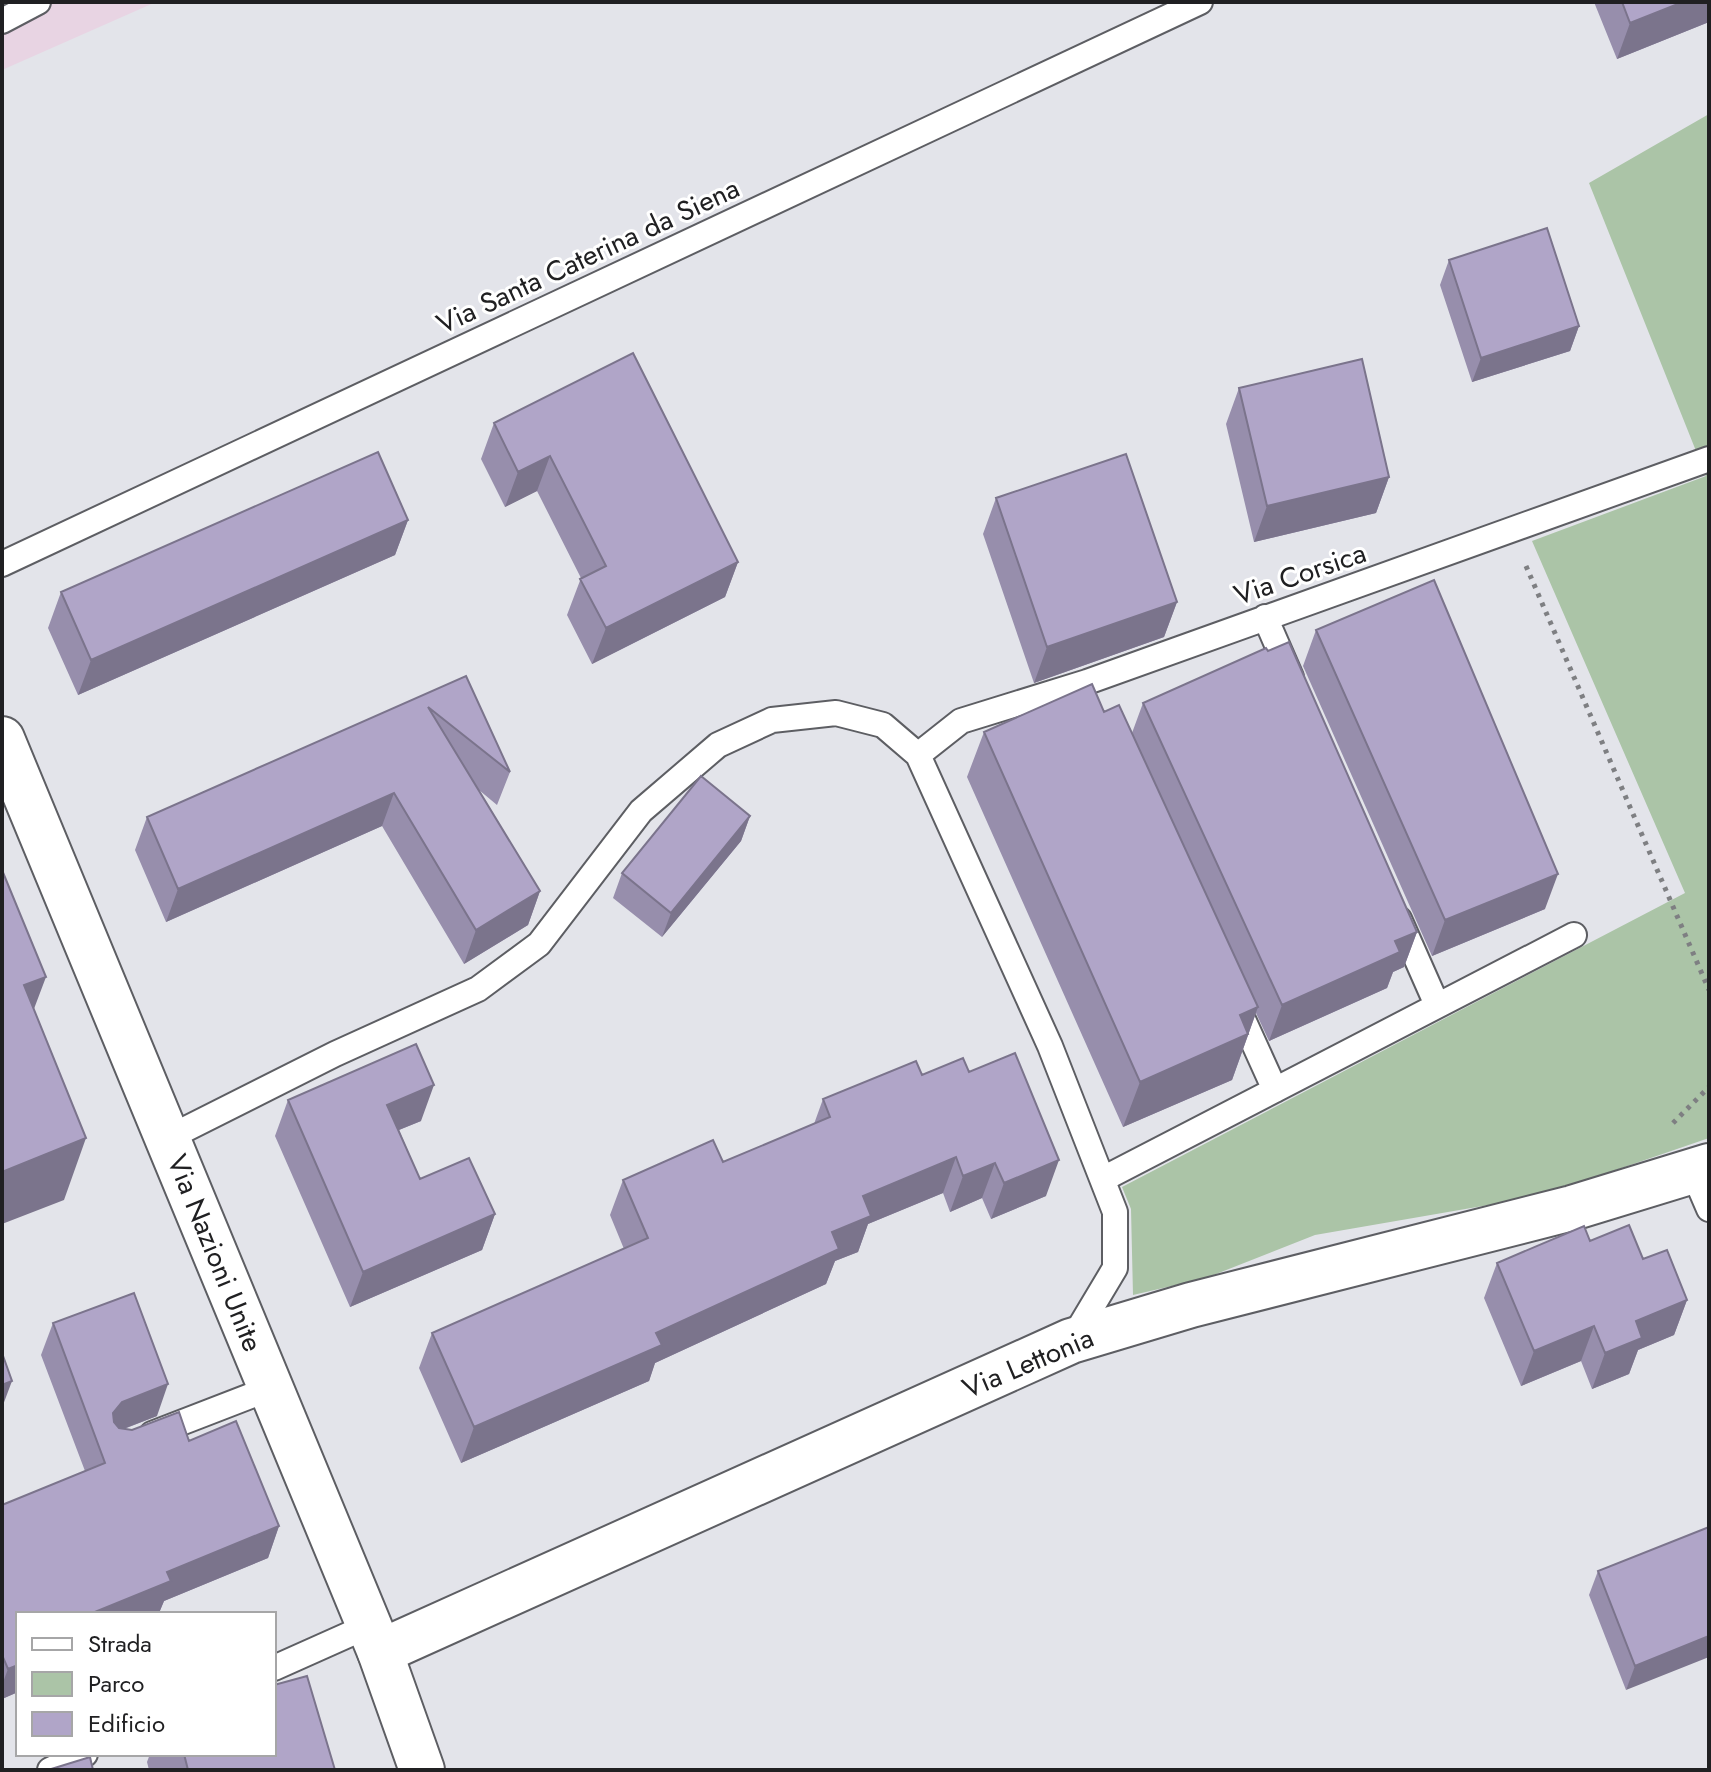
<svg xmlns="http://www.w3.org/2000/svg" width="1711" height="1772" font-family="Jost,sans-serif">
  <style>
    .commercial { fill: #e8d4e3 }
    .green { fill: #abc4a7 }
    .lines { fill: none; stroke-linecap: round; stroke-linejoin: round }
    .service-casing { stroke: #5d5e63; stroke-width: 28 }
    .minor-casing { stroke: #5d5e63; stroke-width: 48 }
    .tertiary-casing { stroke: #5d5e63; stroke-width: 48 }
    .path { stroke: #7e7f82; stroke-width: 5; stroke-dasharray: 4 6; stroke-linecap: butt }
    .service { stroke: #fff; stroke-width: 24 }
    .minor { stroke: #fff; stroke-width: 44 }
    .tertiary { stroke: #fff; stroke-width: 44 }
    .wall { fill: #978eac }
    .shaded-wall { fill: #7b748c }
    .building { fill: #b0a5c8; stroke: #7b748c; stroke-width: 2 }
    .labels { text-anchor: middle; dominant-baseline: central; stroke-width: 6; stroke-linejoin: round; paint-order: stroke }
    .street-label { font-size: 28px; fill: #202022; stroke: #fff }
  </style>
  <rect width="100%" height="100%" fill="#e3e4ea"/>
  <path class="commercial" d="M2,2h154l-154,68z"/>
  <path class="green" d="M1709,114v1024l-169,58 -225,39 -109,43 -73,17 -2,-86 -9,-22 563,-294 -153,-352 174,-65 -117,-293z"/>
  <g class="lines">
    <g class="service-casing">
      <path id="service" d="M2,21l36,-19
        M2,564l1198,-562
        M1265,617l26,60
        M918,755l43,-34 126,-39 622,-223
        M1399,919l38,86
        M1236,1004l39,86
        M168,1138l167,-84 143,-65 61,-45 102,-133 77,-66 54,-25 64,-7 47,12 35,30 132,291 65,166v56l-43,72
        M1693,1172l16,37
        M1103,1179l471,-244
        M152,1434l119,-46
        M274,1668l94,-42
        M50,1770l35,-16"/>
    </g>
    <g class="minor-casing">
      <path id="minor" d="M380,1652l691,-311 120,-36 381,-97 137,-42"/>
    </g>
    <g class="tertiary-casing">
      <path id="tertiary" d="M2,739l378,913 42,118"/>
    </g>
    <path class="path" d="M1526,566l183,424
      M1673,1123l36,-36"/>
    <use href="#service" class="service"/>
    <use href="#minor" class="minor"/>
    <use href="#tertiary" class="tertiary"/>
  </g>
  <path class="wall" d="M1594,2h115v20l-92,37z
    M1449,260l130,66 -9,25 -98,31 -32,-97z
    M1239,388l150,89 -13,36 -122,29 -28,-118z
    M494,423l244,139 -13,35 -133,67 -25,-49 14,-37 -44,-87 -32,16 -24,-48z
    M996,498l181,104 -13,35 -130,46 -51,-149z
    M408,520l-13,35 -317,140 -30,-67 13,-36z
    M1316,630l229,279 -113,47 -129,-290z
    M466,676l44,96 -13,33 -18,-15 61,101 -12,34 -64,39 -82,-138 -216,96 -31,-72 12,-33z
    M1143,703l274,229 -13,35 -11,5 -6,16 -118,53 -13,-28 -24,67 -109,47 -156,-350 17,-45 120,-20 28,21z
    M750,816l-9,25 -79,96 -49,-39 9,-25z
    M969,1072l77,124 -55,23 -9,-21 -32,14 -7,-19 -75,31 -10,28 -23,9 -9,23 -171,79 -6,18 -188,82 -42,-95 13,-35 192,-84 -14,-34 13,-35 100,-18 91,-38 9,-25 99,-24z
    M288,1100l133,21 -22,9 21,49 75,35 -13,36 -132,57 -75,-171z
    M1590,1241l53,18 44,41 -13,35 -36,15 -9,24 -37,15 -11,-28 -60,25 -37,-88 13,-35z
    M53,1323l104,93 -33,13 65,12 90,85 -11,32 -104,43 -5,12 -3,1h-138v78l-16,7v-194l83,-34 -44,-116z
    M1709,1527l-83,163 -37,-95 9,-24z
    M150,1754h124l61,16h-186l-2,-8z"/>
  <path class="shaded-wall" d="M1683,2h26v20l-92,37 13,-36z
    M1579,326l-9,25 -98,31 9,-24z
    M550,456l-13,35 -32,16 13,-35z
    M1389,477l-13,36 -122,29 13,-36z
    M408,520l-13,35 -317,140 13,-35z
    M738,562l-13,35 -133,67 14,-36z
    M1177,602l-13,35 -130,46 13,-36z
    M394,793l-12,33 -216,96 12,-33z
    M750,816l-9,25 -79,96 9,-24z
    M1558,874l-13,35 -113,47 13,-36z
    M540,891l-12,34 -64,39 12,-34z
    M1417,932l-13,35 -11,5 -6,16 -118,53 13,-36 113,-64z
    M46,977l-23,61 1,-53z
    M1258,1007l-26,73 -109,47 17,-45 100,-67z
    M434,1085l-13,36 -47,19 13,-35z
    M86,1138l-22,62 -62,24v-52z
    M956,1157l-13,36 -75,31 -10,28 -23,9 -9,23 -171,79 -6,18 -188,82 13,-36 182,-94 176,-101 31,-36z
    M1059,1160l-13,36 -55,23 13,-36z
    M995,1163l-13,35 -32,14 13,-36z
    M495,1214l-13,36 -132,57 13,-35z
    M1687,1300l-13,35 -36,15 -9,24 -37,15 13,-36 31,-32z
    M1594,1326l-13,35 -60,25 13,-35z
    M12,1381l-9,24 -1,1v-21z
    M168,1384l-11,32 -47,18 3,-21 9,-11z
    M279,1526l-11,32 -104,43 -5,12 -3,1h-66l77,-42z
    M1709,1636v21l-83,33 9,-24z
    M18,1665v27l-16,7v-14l6,-16z"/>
  <path class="building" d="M1622,2h61l-53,21z
    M1547,228l32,98 -98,32 -32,-98z
    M633,353l105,209 -132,66 -26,-49 26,-13 -56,-110 -32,16 -24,-49z
    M1362,359l27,118 -122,29 -28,-118z
    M378,452l30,68 -317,140 -30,-68z
    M1126,454l51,148 -130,45 -51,-149z
    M1434,580l124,294 -113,46 -129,-290z
    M1289,642l128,290 -22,9 5,11 -118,53 -139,-302 123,-55 2,3z
    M466,676l44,96 -82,-65 112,184 -64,39 -82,-137 -216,96 -31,-72z
    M1092,684l12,28 15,-7 139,302 -18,8 8,19 -108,48 -156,-350z
    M701,776l49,40 -79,97 -49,-40z
    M2,870l44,107 -22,8 62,153 -84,34z
    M416,1044l18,41 -47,20 33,74 49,-21 26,56 -132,58 -75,-172z
    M1015,1053l44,107 -55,23 -9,-20 -32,13 -7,-19 -93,39 8,20 -39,16 7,17 -183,84 6,12 -188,82 -42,-94 216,-95 -25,-58 90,-40 10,22 107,-45 -7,-18 93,-38 6,14 41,-17 6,14z
    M1629,1225l14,34 24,-9 20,50 -51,21 6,17 -37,15 -11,-27 -60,25 -37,-88 87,-37 6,15z
    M134,1293l34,91 -46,18 -9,11 1,9 5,6 13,2 47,-18 10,29 47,-20 43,105 -112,46 4,9 -81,33h-72v51l-10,4 -6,-14v-150l103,-42 -52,-140z
    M2,1353l10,28 -10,4z
    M1709,1527v109l-74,30 -37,-95z
    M307,1676l28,94h-147l-4,-16h90v-69z
    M90,1757l3,13h-45z"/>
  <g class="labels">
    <g class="street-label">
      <text transform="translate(588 256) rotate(-25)">Via Santa Caterina da Siena</text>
      <text transform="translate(1300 574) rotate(-19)">Via Corsica</text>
      <text transform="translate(215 1253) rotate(68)">Via Nazioni Unite</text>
      <text transform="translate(1028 1363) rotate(-23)">Via Lettonia</text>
    </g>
  </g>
  <rect width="1711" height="1772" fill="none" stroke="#202022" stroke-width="8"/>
  <rect x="16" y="1612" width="260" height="144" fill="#ffffff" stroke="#a6a6a7" stroke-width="2"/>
  <rect x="32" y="1638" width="40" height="12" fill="#ffffff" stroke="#a6a6a7" stroke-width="2"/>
  <text x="88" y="1652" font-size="24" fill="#202022">Strada</text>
  <rect x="32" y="1672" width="40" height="24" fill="#abc4a7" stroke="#a6a6a7" stroke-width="2"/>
  <text x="88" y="1692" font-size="24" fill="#202022">Parco</text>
  <rect x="32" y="1712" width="40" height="24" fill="#b0a5c8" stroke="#a6a6a7" stroke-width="2"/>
  <text x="88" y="1732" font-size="24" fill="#202022">Edificio</text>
</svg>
